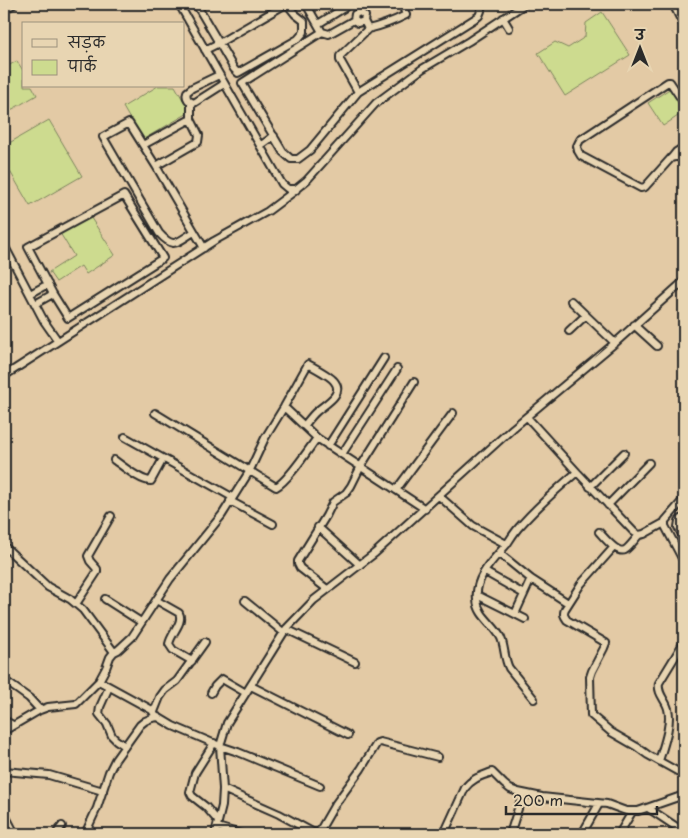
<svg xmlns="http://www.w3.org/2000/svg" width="688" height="838" font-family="'Playpen Sans','Playpen Sans Deva',sans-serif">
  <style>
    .green { fill: #cddb8f; stroke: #7c835d }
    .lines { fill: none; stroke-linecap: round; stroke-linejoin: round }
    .minor-casing { stroke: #2b2b2b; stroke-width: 10 }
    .minor { stroke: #e8d5b2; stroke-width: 6 }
  </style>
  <rect width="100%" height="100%" fill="#e3caa5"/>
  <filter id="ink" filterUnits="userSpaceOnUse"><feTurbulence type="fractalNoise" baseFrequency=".02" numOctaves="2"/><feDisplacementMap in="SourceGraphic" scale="10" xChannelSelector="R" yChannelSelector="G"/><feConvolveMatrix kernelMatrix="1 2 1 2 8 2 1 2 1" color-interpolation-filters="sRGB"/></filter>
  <g filter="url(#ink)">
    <path class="green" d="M602,12l28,43 -65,41 -27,-43 17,-11 13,6 17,-11 1,-14z
      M17,61l7,11v14h8l5,9 -33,19v-46z
      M158,86h17l15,26 -48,28 -19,-33z
      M671,88l13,21v3l-21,14 -15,-23z
      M49,120l33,56 -52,30 -26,-45v-15z
      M89,215l26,40 -29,19 -5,-8 -25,16 -7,-10 25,-16 -14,-23z"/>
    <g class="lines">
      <g class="minor-casing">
        <path id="minor" d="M179,4l103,180 6,5h8l11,-9 69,-77 46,-34 47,-28 56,-37
          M196,4l23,39 67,-39
          M306,4l16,28 7,2 25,-14 1,-6 5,-2
          M673,4l11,22
          M4,10l10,-6
          M503,18l6,10
          M354,20l4,3 6,-2 1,-5 -5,-4 -1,-8
          M364,21l4,8c13,-3 26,-8 38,-14l-4,-11
          M318,24l26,-16 -2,-4
          M368,29l-28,27v4l18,32 121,-76 2,-5v-7
          M322,32l-80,51 41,69 8,7h7l12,-9 48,-58
          M205,50l14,-7 15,26 4,4 60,-34 6,-7v-11l-9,-7 -8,-10
          M219,75l-27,13 -5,4c-2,6 2,10 7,11l30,-19
          M191,102v17l8,16 -1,7 -42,24 48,82
          M684,103l-14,-21h-2l-88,58 -3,6 1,5 3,5 60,32 4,-1 26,-29c5,-2 8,-1 13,2
          M143,145l48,-26
          M260,146l14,-10
          M672,157l4,-5 8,-5
          M156,166l-27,-43 -26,14 56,96c15,17 18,9 35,-1
          M124,195l39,63 -95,60 -15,-24 -25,-47z
          M4,245l40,76 14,20
          M30,294l18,-10
          M571,301l44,42
          M35,304l18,-10
          M634,325l23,21
          M569,331l17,-16
          M4,376l210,-135 54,-30 28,-21
          M284,407l33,31 108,71
          M155,413l121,74c12,-6 32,-37 41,-49
          M527,417l50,55 57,60 5,3
          M125,437l107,60
          M328,446l56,-88
          M342,454l55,-85
          M114,460c9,6 26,21 37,21l12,-22
          M590,487l34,-34
          M396,490l57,-77
          M439,496l34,30 33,18
          M684,499l-19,22v5l19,36
          M230,501l43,23
          M608,505l41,-42
          M684,517l-5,4 -1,6 6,11
          M318,527l42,38
          M599,532c5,5 18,22 26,18 5,-3 10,-11 14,-15l5,-1 20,-11
          M4,546l44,41 22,12 13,11 31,42
          M614,547l-33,37 -16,25c-2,5 -1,7 2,11l39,23 -2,5 -12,23 -2,6 1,38 20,17 26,15 11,8 36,20
          M499,553l32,26 37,24
          M485,572l39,22
          M327,589l-27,-21 -2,-4v-3l28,-45 7,-14 13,-9 5,-7 10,-20 53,-84
          M477,595l48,24
          M105,599l36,23
          M156,600l23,13c5,10 -8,20 -10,31l4,6 19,11
          M245,601l38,31
          M76,604l21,-32v-3l-7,-8 -2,-5 23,-40
          M515,614l16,-35
          M286,629l69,33
          M4,680l25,18 11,12
          M99,681l53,29 3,5
          M251,686l97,49
          M109,687l-9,20 -1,7 8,10 5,12 4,4 9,6
          M211,693l4,-7 7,-7 24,14
          M534,699l-25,-31c-5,-10 -4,-20 -8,-30 -7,-14 -23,-22 -24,-38 -3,-23 17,-41 30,-56 4,-6 8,-13 14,-19 17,-19 36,-36 56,-53
          M154,712l6,-15 5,-7 12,-9 28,-39
          M4,720l9,5
          M4,731l36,-21 8,-3 28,-3 23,-23 7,-13 4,-11 4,-5 4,-2 14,-13 38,-58 52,-64 27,-43 16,-34 19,-31 24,-43c7,4 21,11 26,17 11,13 -9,23 -17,30 -5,4 -9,10 -13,15
          M214,743l-19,30 -5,19 2,4 14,11 12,14
          M659,761c4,-14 13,-37 9,-52 -2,-9 -11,-15 -9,-26l25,-41
          M4,771l45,4 54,16
          M223,789l56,25 35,19 5,-1 15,-26 27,-37 16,-26 3,-1 58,15
          M648,808l36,24
          M4,813l11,21
          M217,827l24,7
          M56,834l6,-8
          M85,834l12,-26 12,-36 6,-12 25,-35 5,-4 7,-3 6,-1 15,9 47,20 18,6 82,34
          M215,834l7,-28 1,-17 -3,-43 7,-23 59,-94 28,-29 61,-47 138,-125 102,-85 69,-62
          M444,834l21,-46c7,-10 17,-12 27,-16l12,12 6,5 8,3 24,5 65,7 19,7h12l46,-16
          M510,834l13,-41
          M582,834l17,-30
          M619,834l13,-22"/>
      </g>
      <use href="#minor" class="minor"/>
    </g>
  </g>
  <rect width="688" height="838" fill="none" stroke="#e8d5b2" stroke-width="20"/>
  <rect x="10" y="10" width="668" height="818" fill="none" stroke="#2b2b2b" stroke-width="2" filter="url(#ink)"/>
  <rect x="22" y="22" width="162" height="65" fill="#e8d5b2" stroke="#9c917c"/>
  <rect x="32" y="39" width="25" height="8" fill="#e8d5b2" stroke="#9c917c"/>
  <text x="68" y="48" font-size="15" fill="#2b2b2b">सड़क</text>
  <rect x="32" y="60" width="25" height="15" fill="#cddb8f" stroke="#9c917c"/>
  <text x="68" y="72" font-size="15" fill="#2b2b2b">पार्क</text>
  <g transform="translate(640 48)" stroke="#e8d5b2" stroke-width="4" paint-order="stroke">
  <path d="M0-4L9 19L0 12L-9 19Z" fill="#2b2b2b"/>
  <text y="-8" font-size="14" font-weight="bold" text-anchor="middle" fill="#2b2b2b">उ</text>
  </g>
  <path d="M506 806v8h151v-8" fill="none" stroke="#2b2b2b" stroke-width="2.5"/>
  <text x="513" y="806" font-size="15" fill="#2b2b2b" stroke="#e8d5b2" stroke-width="4" paint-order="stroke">200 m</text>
</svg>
